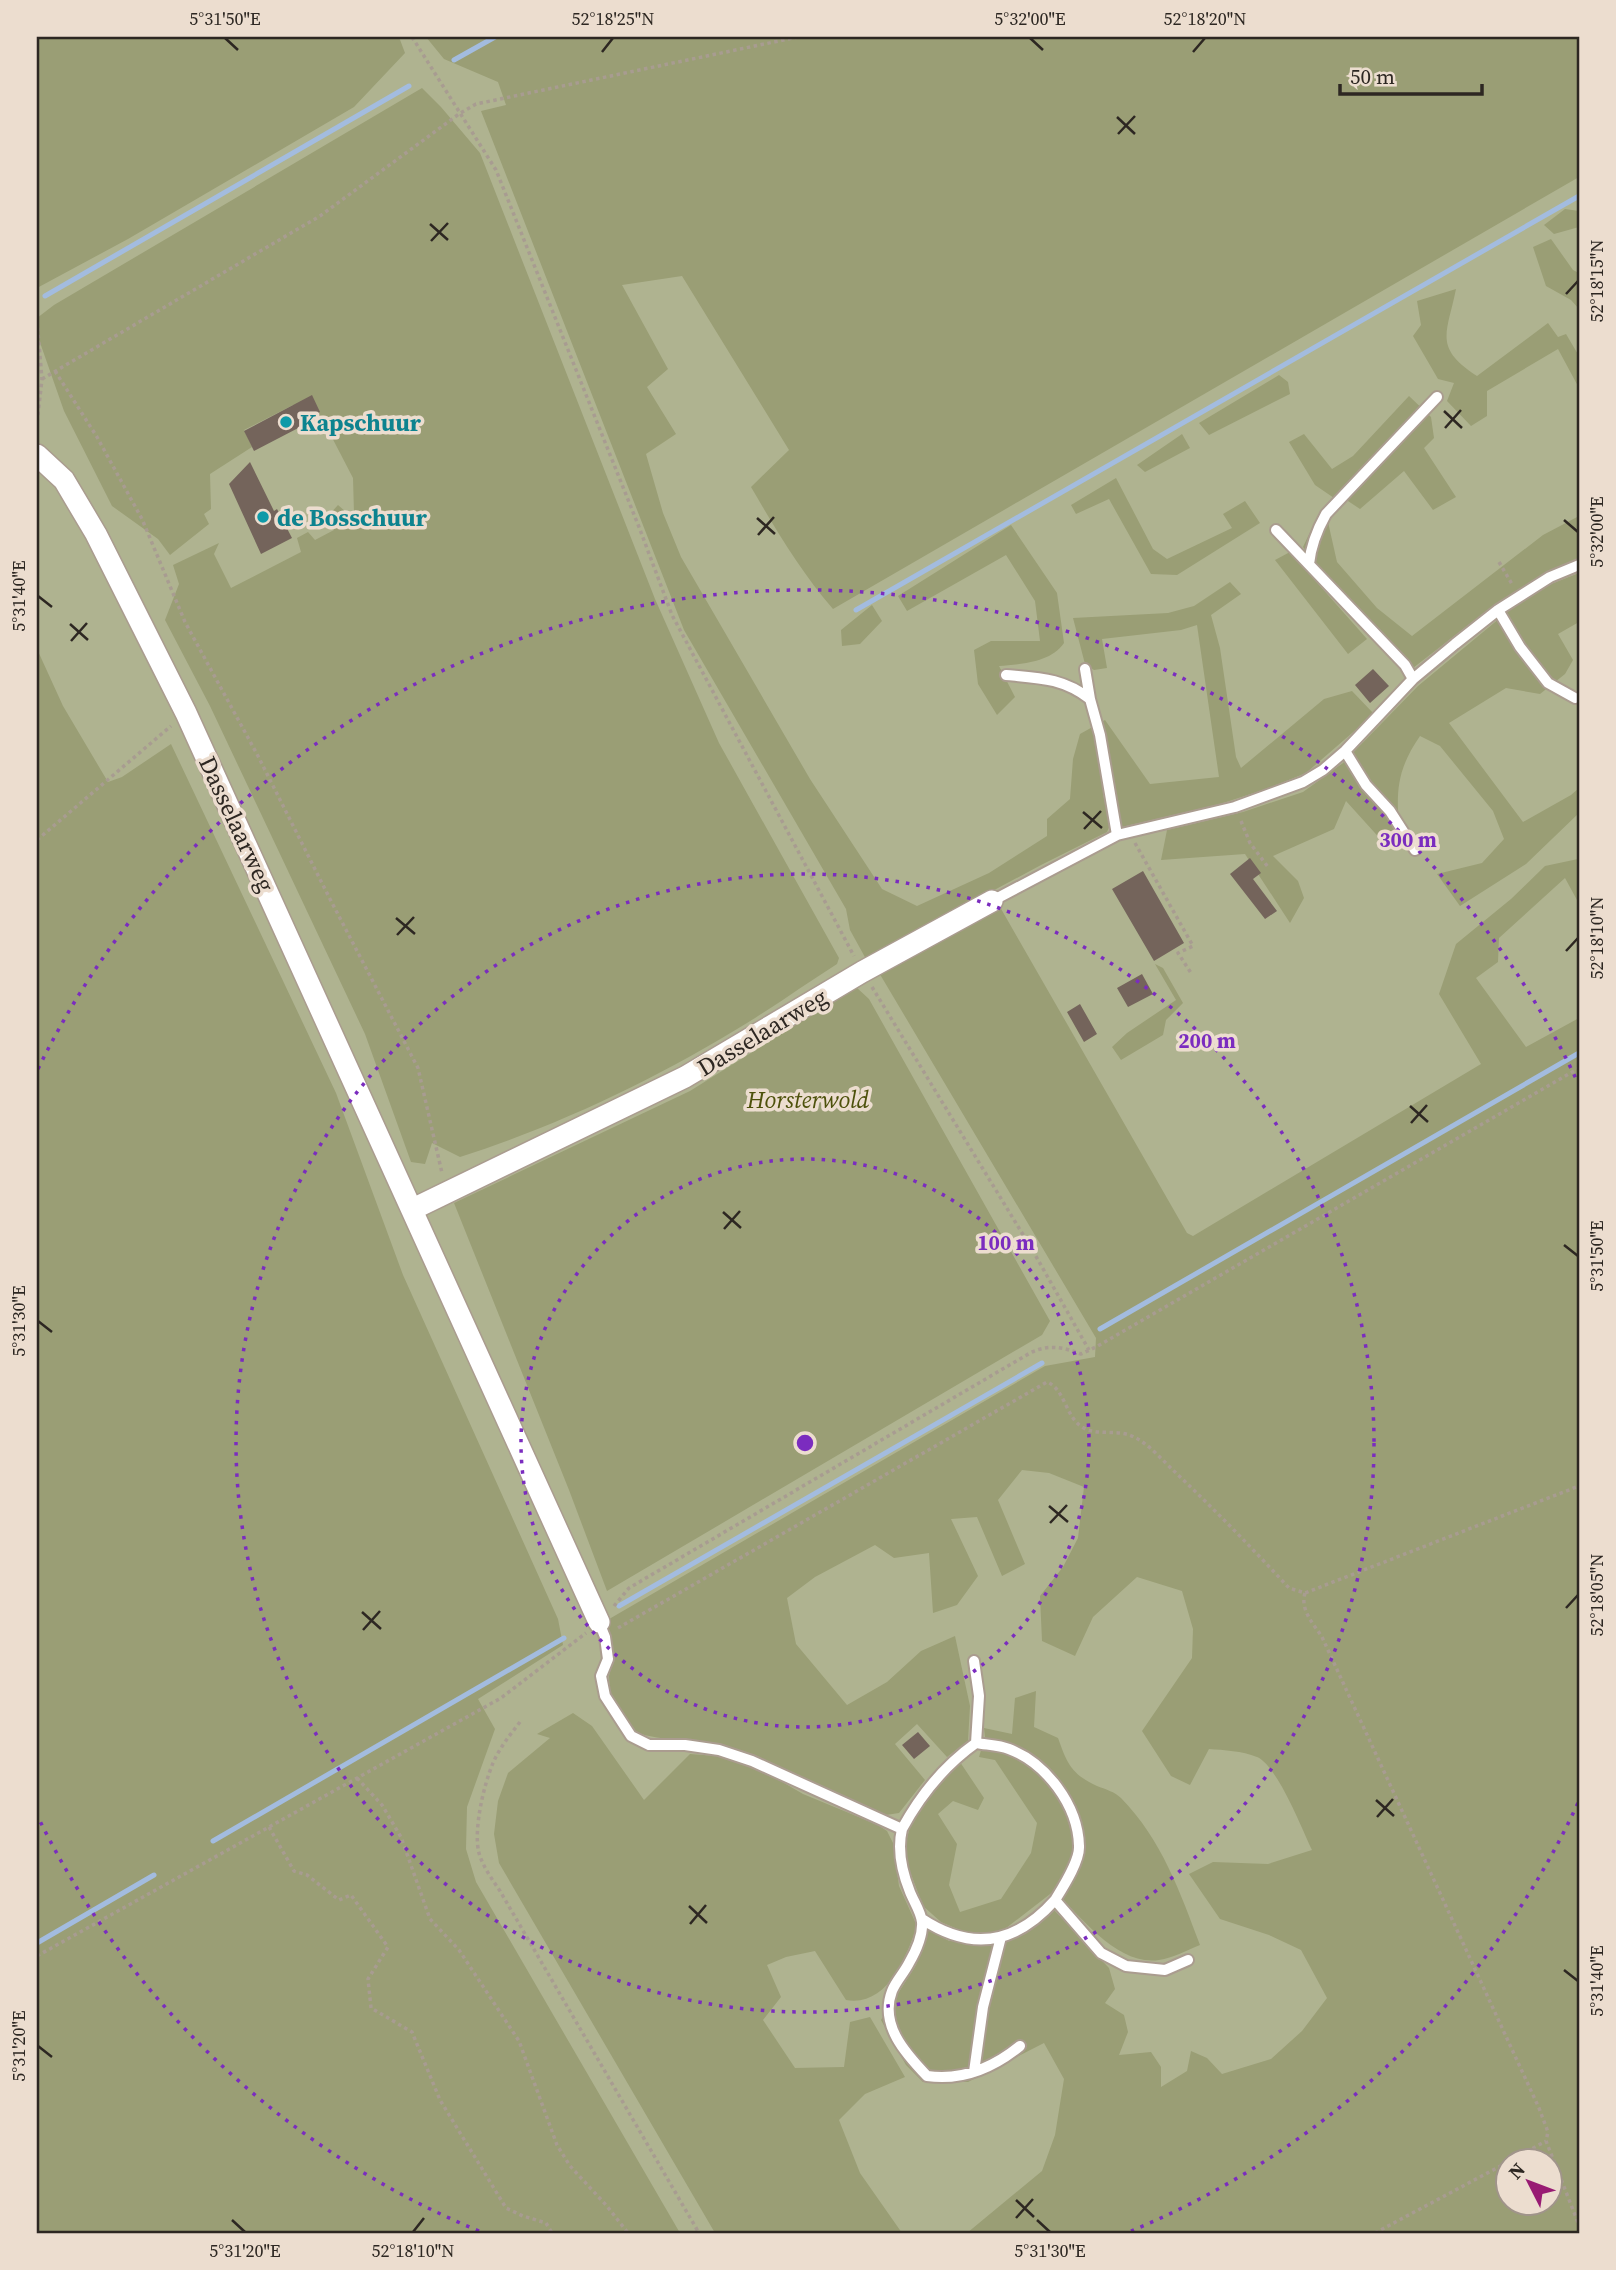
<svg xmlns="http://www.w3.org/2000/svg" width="1616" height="2270" font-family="'Source Serif 4',serif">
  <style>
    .green { fill: #afb390; fill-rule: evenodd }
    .forest { fill: #9a9e75; fill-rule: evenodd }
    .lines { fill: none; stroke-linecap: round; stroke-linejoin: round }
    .stream { stroke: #a3bcdf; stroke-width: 5 }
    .building { fill: #74645b }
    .service-casing { stroke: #aa9c8f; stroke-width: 14 }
    .minor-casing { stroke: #aa9c8f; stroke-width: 24 }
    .path { stroke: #a89c91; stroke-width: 3.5; stroke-dasharray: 3.5 3.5; stroke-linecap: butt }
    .service { stroke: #fff; stroke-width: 10 }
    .minor { stroke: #fff; stroke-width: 21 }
    .ticks { fill: none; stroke: #2d2722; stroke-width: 2.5 }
    .ring { fill: none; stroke: #7b2cbf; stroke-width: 3.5; stroke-dasharray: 3.5 7 }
    .culture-dot { fill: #0f9aa8; stroke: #ecddcf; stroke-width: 2.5 }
    .labels { text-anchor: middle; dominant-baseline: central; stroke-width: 7; stroke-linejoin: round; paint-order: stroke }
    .culture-label { font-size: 24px; font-weight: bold; fill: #0d838f; stroke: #ecddcf; text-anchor: start }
    .street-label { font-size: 24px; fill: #2d2722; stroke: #ecddcf }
    .park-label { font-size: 24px; font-style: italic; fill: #4d510b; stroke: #ecddcf }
    .centre { fill: #7b2cbf; stroke: #ecddcf; stroke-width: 3.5 }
    .ring-label { font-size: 21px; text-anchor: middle; font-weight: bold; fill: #7b2cbf; stroke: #ecddcf; stroke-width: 7; stroke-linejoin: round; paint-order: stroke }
    .neatline { fill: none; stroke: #2d2722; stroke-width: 2.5 }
    .ticks-label { font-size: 18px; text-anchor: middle; fill: #2d2722 }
  </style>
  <rect width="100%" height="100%" fill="#ecddcf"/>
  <path class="green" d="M37,37h1542v2196h-1542zM1508,2162h42v42h-42z"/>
  <path class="forest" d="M37,37h362l6,16 -51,54 -226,132 -91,49z
    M426,37h1153v140l-746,432c-32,-37 -57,-79 -82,-122l38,-37 -107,-174 -60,9 46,84 -21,18 29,47 -30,20 17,59 18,44 129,222 72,110 35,17 72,-33 58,-37v-17l23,-20 3,-40 7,-25 25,-14 45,64 69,-7 -22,-152 -16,5 -79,9 5,29 -13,2 -9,-6 -12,-46 95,-5 26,-7 36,-24 11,12 -30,21 9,33 16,109 5,11 83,-69 28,-8 22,23 -68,59 -37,15 -49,16 -98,23 -7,-33h-12l7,31 -3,7 -66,33 -175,94 -16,-29 -4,-21 -162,-279 -203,-519 25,-6 -8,-23 -54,-23z
    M422,88l19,19 39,46 175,446 64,144 120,215 -2,6c-30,19 -59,40 -90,59 -89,55 -187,102 -287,134l-28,-14 -7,21 -14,-2 -46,-128 -155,-328 -45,-86 14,-36 -6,-19 46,-22 -5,11 17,34 70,-36 -4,-14 11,-6 7,8 19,-10 -6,-14 10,-11 8,7 8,1 -1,-35 -27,-52 -12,-2 -6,-6 -6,3 -9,-16 -49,25 8,17 -42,27 1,35 -7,5 5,10 -39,31 -12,-16 -46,-33 -48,-95 -27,-77v-16l17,-13z
    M1565,209l14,2v16l-25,7 -10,-9z
    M1551,239l22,31 6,3v36l-8,-9 -25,-14 -13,-39z
    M1456,289c-9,45 -23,58 21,87l71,-53 10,14 8,-3 13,22v32l-21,-39 -71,42v25l-16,10 -24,-25 7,-18 -16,-4 -25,-43 8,-11 -4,-24z
    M1279,375l9,7 2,12 -81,41 -10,-12z
    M1409,396l22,21 3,21 -10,10 32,49 -23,13 -29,-39 -44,38 -15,-10 -17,23 9,40 40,46 35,28 131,-101 36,-19v43l-57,29 -37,24 -72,56 -84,-89 -26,-32 11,-23 20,-26 -19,-13 -26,-43 15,-8 28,35 21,-13z
    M1182,434l8,14 -45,24 -8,-7z
    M1116,478l37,71 14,10 65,-31 -9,-14 22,-13 15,22 -83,52 -26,-1 -42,-75 -33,15 -5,-9z
    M1011,525l46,68 7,50c-14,20 -43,21 -65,23l16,31 -18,18 -19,-31 -4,-34 17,-9h49l-5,-40 -29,-46 -99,56 -9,-15z
    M1290,552l77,87 -19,15 -73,-94z
    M1579,573v49l-21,12 15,26 -8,14 -25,20 -34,-6 -57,35 74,99 48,-27 8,-7v25l-53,51 -66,42 -23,-32 45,-11 22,-24 -11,-28 -53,-65 -20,-10c-27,39 -23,62 -20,107h-16l-38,-42 -12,28 -61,27 25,25 6,17 -14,25 -45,-69 -84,6 6,-30 76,-18 60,-20 40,-29 75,-77 94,-78 34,-22z
    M872,605l10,16 -22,23 -18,2 -1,-16z
    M37,649l26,57 45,76 14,-5 49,-33 165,349 67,182 155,344 5,26 -85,54 17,30 -28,78 -1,42 10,33 204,351h-643z
    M1578,859l1,52 -2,-11 -12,-22 -66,60 -1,24 -22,16 50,69 53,-29v1215h-612l75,-62 13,-36 9,-56 -20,-36 -76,39h-45l-17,-17 -25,-45 35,-55 11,-36 22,12h46l30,-7 29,-24 55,58 6,21 -10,14 19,12 4,17 -9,23 32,-3 10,15v20l26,-16 4,-20 16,7 15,16 49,-15 31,-28 25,-33 -26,-48 -32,-15 -49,-16 -31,-45 24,-12 55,2 44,-14c-10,-21 -35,-85 -55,-93 -15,-6 -33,-7 -48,-8l-19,36 -19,-9 -29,-45 50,-73 1,-29 -11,-38 -45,-14 -44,40 -18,39 -33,-15 -2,-45 23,-29 15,-29 6,-51 -35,-14 -27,-3 -24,30 27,64 -23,12 -25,-59 -26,2 27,57 -21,29 -24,8 -4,-60 -35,5 -19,-13 -60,32 -28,21 9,46 51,61 40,-23 34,-31 34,-15 15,70 -2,35 -21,16 -30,-33 -22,20 30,36 -26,33 -13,2 -13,-3c-48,-23 -96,-51 -148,-65 -31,-8 -60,-5 -91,-15l-24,-40 -1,-16 5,-20 -10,-34 441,-256 50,-9 1,-19 -218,-367 122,-64 187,326 6,3 288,-172 -42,-70 17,-50 55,-45 34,-33zM1508,2162h42v42h-42z
    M1155,964l8,4 20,35 -17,17 -3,15 -42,25 -9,-13 15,-14 49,-33z
    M856,987l13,12 181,322 -8,14 -435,256 -38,-101 -115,-287 236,-112z
    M1036,1691l-2,36 24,11c9,25 13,36 39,48 8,3 18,6 24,12 41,42 59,94 79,147 -13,5 -27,13 -41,15 -42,6 -77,-43 -105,-69l-53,41 -34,1 -26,-11 -18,-16 -17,-45v-19l5,-19 22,-32 27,-29 24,36 -6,12 -25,-9 -15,13 19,30 -8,41 11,27 41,-13 30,-46 6,-30 -42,-63 -16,-3 6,-20 -1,-9 28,6 3,-36z
    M573,1713l19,13 52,74 46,-46 26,2 46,14 41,24 75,31 9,6 6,12 6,43 18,40c-11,32 -30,81 -71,74l-31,-49 -29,6 -19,8 14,32 -18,23 32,48 49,-1 6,-45 20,-5 35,60 -40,17 -26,26 21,53 42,60h-187l-216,-370 -5,-29 4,-33 10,-28 42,-35 -13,-4z"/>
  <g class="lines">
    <path class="stream" d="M454,60l41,-23
      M45,296l364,-210
      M856,610l723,-414
      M1100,1329l479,-276
      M619,1606l423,-243
      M213,1841l351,-203
      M37,1943l117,-68"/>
  </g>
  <path class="building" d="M312,395l8,17 -18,9 2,4 -50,26 -10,-20z
    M250,462l24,49 3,-2 15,29 -31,16 -32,-70z
    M1373,669l16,17 -19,17 -15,-18z
    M1250,858l11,15 -8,6 24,32 -12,8 -35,-45z
    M1143,871l41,72 -30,18 -42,-72z
    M1142,974l11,20 -25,13 -11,-19z
    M1080,1004l17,30 -13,8 -17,-30z
    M918,1732l12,14 -16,13 -12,-14z"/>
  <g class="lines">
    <g class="service-casing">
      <path id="service" d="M1276,530l129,135 8,14
        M1309,564c2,-19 8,-34 17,-50l111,-117
        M1498,610l22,37 28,36 27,15
        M1085,669l5,30 10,36 17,100
        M1006,675c33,3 57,3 84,24
        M1345,751l21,34 24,26 25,39
        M992,901l125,-66 118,-28 68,-25 20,-12 22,-19 68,-72 42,-35 43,-34 52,-33 29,-12
        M599,1622l6,15 3,22 -7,17 4,20 26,40 18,9h36l34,5 33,11 150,68c19,-35 43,-64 74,-86 11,2 23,2 33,6 37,14 69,56 70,97 1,15 -16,41 -24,54l46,53 25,13 39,4 23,-10
        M974,1661l5,35 -3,47
        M902,1829c-5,21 0,43 8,63 4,10 11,20 12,30 1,15 -6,29 -13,41 -5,10 -13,18 -17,28 -13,34 14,63 35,85 35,5 66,-8 93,-30
        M922,1919c50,33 94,25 133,-19
        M974,2072l9,-65 18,-70"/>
    </g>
    <g class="minor-casing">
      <path id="minor" d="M37,455l27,25 32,54 90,179 413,909
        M413,1209l272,-132 177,-105 130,-71"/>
    </g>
    <path class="path" d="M412,37l84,133 143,357 33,88 182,341
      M37,321l5,58 -5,44
      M55,371l42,66 45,82 43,103 73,134 72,143 88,169 24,105
      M42,379l278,-163 139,-102 17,-10 322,-67
      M1499,562l13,22
      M1241,821l9,22 18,24
      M37,840l134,-114
      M1135,843l58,103 -15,7 13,20
      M872,987l161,264 56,99
      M1305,1593c-5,17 8,30 17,44l217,471 9,24 -2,9 33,84
      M614,1606l15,-18 401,-235c18,-9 33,-6 51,1l15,-7 483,-279
      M618,1628l429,-246c18,7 18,34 35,45 16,10 35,1 52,10 15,7 29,24 41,35 39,37 77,76 114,116l16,5 274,-107
      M520,1722c-10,13 -20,25 -27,41 -9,21 -20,67 -14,90 4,14 13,26 21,38l199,342
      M357,1778l25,27 19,32 29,82 29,31 60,91 38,104 13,21 36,39 22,28
      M269,1827l25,44 13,4 32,25 12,-5 37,52 -20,32 3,29 41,24 28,68 66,108 17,8 23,7 6,10
      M37,1956l464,-258 85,-65
      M1508,2162l38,-21
      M1375,2233l133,-71"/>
    <use href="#service" class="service"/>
    <use href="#minor" class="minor"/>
  </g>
  <path class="ticks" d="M225,38l13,12M1030,38l13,12M602,52l11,-14M1193,52l12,-14M1117,117l18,17M1118,134l17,-18M430,224l18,16M431,241l17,-18M1566,294l12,-13M1444,411l18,17M1445,428l16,-18M757,518l18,16M1564,520l14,12M758,535l16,-18M38,596l14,11M70,624l18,16M71,641l16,-18M1083,812l19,16M1084,829l17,-18M396,918l19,16M397,935l17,-18M1566,951l12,-13M1410,1106l18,16M1411,1123l16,-18M723,1212l18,16M724,1229l16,-18M1564,1245l14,11M38,1321l14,11M1049,1506l19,16M1050,1523l17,-18M1566,1608l12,-13M362,1612l19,17M363,1630l17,-19M1376,1800l18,16M1377,1817l16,-18M689,1906l18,17M690,1924l16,-19M1564,1970l14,11M38,2046l14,11M1016,2200l18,17M1016,2218l17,-19M232,2220l13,12M1037,2220l13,12M413,2232l11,-14"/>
  <g class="ring">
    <circle cx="805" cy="1443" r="284"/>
    <circle cx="805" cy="1443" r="569"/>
    <path d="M1578 1803A853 853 0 0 1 1131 2231M479 2231A853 853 0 0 1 38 1817M38 1069A853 853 0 0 1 1578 1083"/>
  </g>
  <g class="culture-dot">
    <circle cx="286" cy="422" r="7"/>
    <circle cx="263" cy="517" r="7"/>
  </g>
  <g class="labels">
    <g class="culture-label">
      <text x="300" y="422">Kapschuur</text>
      <text x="277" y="517">de Bosschuur</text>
    </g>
    <g class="street-label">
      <text transform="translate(237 824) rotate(65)">Dasselaarweg</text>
      <text transform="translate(762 1032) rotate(-31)">Dasselaarweg</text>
    </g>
    <g class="park-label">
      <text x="808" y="1099">Horsterwold</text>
    </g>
  </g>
  <circle cx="805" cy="1443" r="10" class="centre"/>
  <g class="ring-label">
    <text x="1408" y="847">300 m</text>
    <text x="1207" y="1048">200 m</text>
    <text x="1006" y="1250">100 m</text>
  </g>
  <rect width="1616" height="2270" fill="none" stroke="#ecddcf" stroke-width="77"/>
  <g transform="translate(1529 2182) rotate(312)"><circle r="33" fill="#ecddcf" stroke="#a0948a" stroke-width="2"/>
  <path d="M0-5L12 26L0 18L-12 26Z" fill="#981b73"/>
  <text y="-10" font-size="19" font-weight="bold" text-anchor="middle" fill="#2d2722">N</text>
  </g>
  <path d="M1340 84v10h142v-10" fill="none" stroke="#2d2722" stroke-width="3.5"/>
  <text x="1350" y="84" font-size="21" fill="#2d2722" stroke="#ecddcf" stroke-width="5" paint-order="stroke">50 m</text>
  <rect x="38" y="38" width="1540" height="2194" class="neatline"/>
  <g class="ticks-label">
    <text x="225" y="25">5°31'50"E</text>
    <text x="613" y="25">52°18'25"N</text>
    <text x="1030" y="25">5°32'00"E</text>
    <text x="1205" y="25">52°18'20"N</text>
    <text transform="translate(1597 281) rotate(-90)" y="6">52°18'15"N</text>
    <text transform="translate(1597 532) rotate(-90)" y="6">5°32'00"E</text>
    <text transform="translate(19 596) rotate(-90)" y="6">5°31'40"E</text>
    <text transform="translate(1597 938) rotate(-90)" y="6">52°18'10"N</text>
    <text transform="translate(1597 1256) rotate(-90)" y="6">5°31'50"E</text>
    <text transform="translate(19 1321) rotate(-90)" y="6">5°31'30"E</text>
    <text transform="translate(1597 1595) rotate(-90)" y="6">52°18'05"N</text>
    <text transform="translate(1597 1981) rotate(-90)" y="6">5°31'40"E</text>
    <text transform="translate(19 2046) rotate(-90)" y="6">5°31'20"E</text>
    <text x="245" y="2257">5°31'20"E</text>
    <text x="413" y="2257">52°18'10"N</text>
    <text x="1050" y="2257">5°31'30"E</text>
  </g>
</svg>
